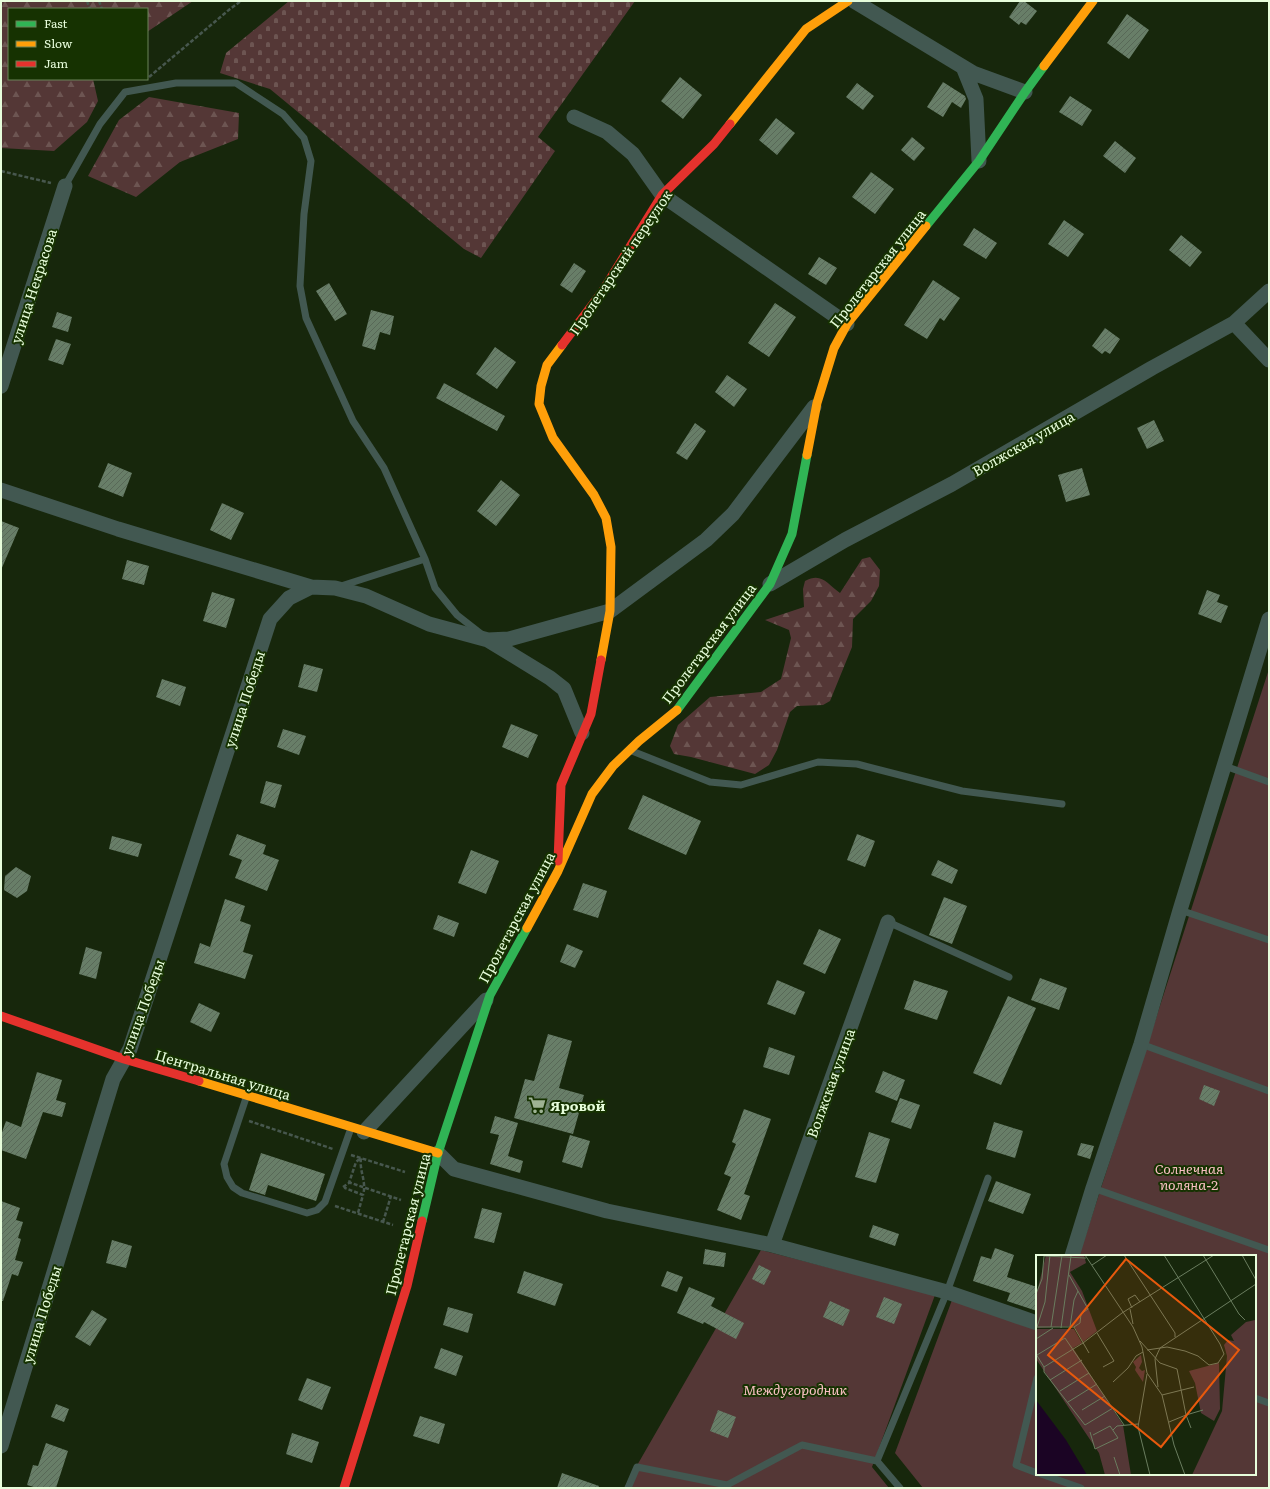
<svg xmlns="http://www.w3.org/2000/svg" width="1270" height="1489" font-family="Literata,serif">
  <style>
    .forest { fill: url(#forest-firs) }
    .cemetery { fill: url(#cemetery-stones) }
    .garden { fill: #543736 }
    .building { fill: url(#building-hatch) }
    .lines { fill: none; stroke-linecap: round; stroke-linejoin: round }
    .path { stroke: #47574e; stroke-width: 2.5; stroke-dasharray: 4 2; stroke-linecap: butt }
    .lane { stroke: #425851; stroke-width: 7 }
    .street { stroke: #425851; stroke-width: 15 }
    .fast { stroke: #30b455; stroke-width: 9 }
    .slow { stroke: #ff9f0a; stroke-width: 9 }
    .jam { stroke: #e5322d; stroke-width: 9 }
    .labels { text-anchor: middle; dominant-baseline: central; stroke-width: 4; stroke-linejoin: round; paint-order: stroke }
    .street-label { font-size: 14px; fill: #e7fddb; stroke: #163201 }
    .poi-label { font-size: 14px; font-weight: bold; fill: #e7fddb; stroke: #163201; text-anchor: start }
    .park-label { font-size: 14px; font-style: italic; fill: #f9bfc2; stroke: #163201 }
    .inset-road { fill: none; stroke: #6a7d5f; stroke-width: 1 }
    .view { fill: #e8590c; fill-opacity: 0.15; stroke: #e8590c; stroke-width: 2 }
    .inset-edge { fill: none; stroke: #e7fddb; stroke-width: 2 }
  </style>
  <defs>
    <pattern id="forest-firs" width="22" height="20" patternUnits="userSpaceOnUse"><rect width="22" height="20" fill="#543736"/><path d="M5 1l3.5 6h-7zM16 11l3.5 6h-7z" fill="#6d5552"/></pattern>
    <pattern id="cemetery-stones" width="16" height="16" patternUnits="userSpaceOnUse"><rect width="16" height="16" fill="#543736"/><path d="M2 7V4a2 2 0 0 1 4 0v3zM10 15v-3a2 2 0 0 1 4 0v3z" fill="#6d5552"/></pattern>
    <pattern id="building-hatch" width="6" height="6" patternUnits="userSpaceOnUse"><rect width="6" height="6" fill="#687e68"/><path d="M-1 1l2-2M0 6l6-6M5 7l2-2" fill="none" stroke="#586857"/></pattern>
  </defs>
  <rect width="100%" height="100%" fill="#17270c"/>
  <path class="forest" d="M1,1h192l-46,31v-23h-138v70h84l5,22 -11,21 -33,29 -53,-3z
    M149,97l90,16 -1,26 -58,23 -44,35 -48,-21 31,-56z
    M870,557l10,13 -1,16 -8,15 -18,18 -1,28 -22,54 -7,4 -26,1 -7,6 -13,38 -8,15 -14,9 -64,-17 -17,-3 -4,-8 8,-21 32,-28 51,-5 20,-13 10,-41 -2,-8 -24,-10 39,-13 -1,-18 2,-8c17,-9 22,3 35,12l22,-34z"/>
  <path class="cemetery" d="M289,1h346l-97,136 17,14 -74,107 -17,-9 -194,-160 -50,-16 6,-20z"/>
  <path class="garden" d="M1269,669v819h-346l-28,-35 57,-153 85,27v147h218v-218h-176z
    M761,1250l174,45 -63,172 17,21h-265z"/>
  <path class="building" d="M1020,1h4l13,10 -11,14 -5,-3 -2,3 -10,-8z
    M1127,14l22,16 -20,29 -22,-16z
    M680,77l22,18 -19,24 -22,-18z
    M943,82l22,14 1,3 -5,9 -9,-6 -9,15 -16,-10z
    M857,83l17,13 -11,14 -17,-13z
    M1070,96l22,14 -10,16 -23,-14z
    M776,118l19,15 -18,22 -18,-15z
    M912,137l13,11 -11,13 -13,-11z
    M1115,141l21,17 -11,15 -22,-17z
    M871,172l23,17 -19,25 -23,-17z
    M1064,220l20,14 -16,23 -20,-13z
    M974,228l23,15 -11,16 -23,-14z
    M1181,235l21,17 -12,15 -21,-17z
    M819,257l18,11 -11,17 -18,-11z
    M574,263l12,8 -14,22 -12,-8z
    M933,280l27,18 -16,23 -4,-3 -13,21 -23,-14z
    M329,283l18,31 -12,7 -19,-30z
    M775,303l21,14 -27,40 -21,-14z
    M371,310l23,6 -4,19 -10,-3 -5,18 -13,-4z
    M57,312l15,5 -4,15 -16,-5z
    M1105,328l15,11 -10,15 -5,-3 -3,3 -10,-8z
    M56,339l15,5 -8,21 -15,-5z
    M495,347l21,15 -19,27 -21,-15z
    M727,375l20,14 -13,18 -19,-15z
    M444,383l61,33 -8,15 -61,-33z
    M1154,420l10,21 -17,8 -10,-21z
    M695,423l11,8 -19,29 -11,-7z
    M108,463l24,10 -9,24 -25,-10z
    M1082,468l8,27 -24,7 -8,-27z
    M501,480l19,15 -24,31 -19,-15z
    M222,503l22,10 -13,27 -21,-10z
    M1,521l18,7 -18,42z
    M127,560l22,6 -5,19 -22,-6z
    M1207,590l13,5 -3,7 11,4 -7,17 -23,-9z
    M212,592l23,7 -9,29 -23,-7z
    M304,664l19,5 -6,23 -19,-5z
    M162,679l24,8 -6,19 -24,-9z
    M511,724l27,11 -10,23 -26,-11z
    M283,729l23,7 -7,19 -22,-8z
    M266,781l16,4 -7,23 -15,-5z
    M643,795l58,26 -15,34 -58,-26z
    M237,834l29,11 -3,9 16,6 -12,31 -32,-13 7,-18 -13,-5z
    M857,834l18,7 -10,26 -18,-7z
    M112,836l30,8 -4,13 -29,-8z
    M471,850l28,11 -13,33 -28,-11z
    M938,860l20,10 -6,14 -21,-9z
    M16,867l15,9 -4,15 -10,7 -13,-8 1,-14z
    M583,883l24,8 -9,27 -25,-8z
    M944,897l23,9 -15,38 -23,-9z
    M225,899l20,7 -5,15 11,4 -8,27 10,3 -8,24 -51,-16 6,-20 10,4z
    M438,915l21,8 -5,14 -21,-8z
    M819,929l22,10 -16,35 -22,-10z
    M567,944l16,7 -8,17 -15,-6z
    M86,947l16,5 -6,27 -17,-5z
    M1040,978l27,10 -8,22 -28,-10z
    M777,980l28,12 -10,23 -28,-11z
    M914,980l34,11 -11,29 -33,-11z
    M1008,996l28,12 -35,77 -28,-12z
    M199,1003l21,10 -9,19 -21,-10z
    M548,1034l24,7 -13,47 25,7 -11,39 -59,-16 11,-39 9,2z
    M769,1047l26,9 -6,19 -26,-8z
    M883,1071l22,9 -8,21 -22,-9z
    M37,1072l25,8 -6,20 10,3 -4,14 -19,-5 -17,47 -25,-9v-15l5,-14 15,6z
    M1204,1085l16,6 -6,15 -15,-7z
    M900,1098l20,7 -9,24 -20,-7z
    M744,1109l27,10 -27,75 6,2 -9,24 -24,-10 14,-33 -7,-3 12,-30 -4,-2z
    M495,1116l23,7 -10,33 15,5 -3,12 -30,-9 9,-29 -9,-2z
    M994,1122l29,9 -8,27 -29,-9z
    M869,1132l21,7 -14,44 -21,-6z
    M570,1135l20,6 -8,27 -20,-6z
    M1081,1143l13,3 -4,13 -13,-4z
    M261,1153l64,21 -9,27 -48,-16 -3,10 -16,-5z
    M996,1181l35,13 -8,20 -35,-13z
    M1,1201l19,7 -4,12 7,2 -5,16 3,1 -6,21 8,2 -5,14 -6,-2 -9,27h-2z
    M482,1208l20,5 -8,30 -20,-5z
    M873,1225l26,9 -4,12 -26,-9z
    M112,1240l20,6 -6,22 -20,-5z
    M995,1248l19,7 -7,22 30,10v24l-30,-10 3,-8 -37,-12 8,-25 10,3z
    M705,1249l21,4 -2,14 -21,-3z
    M759,1265l12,6 -7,14 -12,-6z
    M524,1271l39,13 -8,22 -38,-13z
    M667,1271l16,6 -6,15 -16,-6z
    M689,1287l26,11 -4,8 33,17 -8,16 -32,-17 -1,2 -26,-11z
    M884,1297l18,7 -8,20 -18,-7z
    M830,1301l20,9 -7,16 -20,-9z
    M448,1307l25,7 -5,19 -25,-8z
    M92,1310l15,9 -17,27 -15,-9z
    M441,1348l22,8 -7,20 -22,-8z
    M307,1378l24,9 -9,23 -24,-10z
    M56,1404l13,5 -5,13 -13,-5z
    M718,1410l18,7 -8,21 -18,-7z
    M420,1416l25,8 -6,20 -26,-8z
    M292,1433l27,9 -7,21 -26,-9z
    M46,1443l22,8 -12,37h-19l-10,-3 6,-20 5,1z
    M562,1473l37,13 -1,2h-41z"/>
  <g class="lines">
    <path class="path" d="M87,1l3,8
      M99,1l3,8
      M149,77l81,-68 11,-8
      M1,171l50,12
      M249,1121l84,28
      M351,1155l54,17
      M348,1182l53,18
      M344,1186l1,2 18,7 -5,18
      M343,1187l6,-4 7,-21 5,-4c-2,13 6,24 2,37
      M335,1206l58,19
      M383,1222l8,-26"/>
    <path class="lane" d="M65,186l35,-62 25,-32 51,-9h60l47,31 21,24 7,23 -7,53 -4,72 6,32 47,103 31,47 41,91 10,29 22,27 23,18
      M341,586l84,-27
      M632,751l78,31 31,3 77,-23 39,2 105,27 100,13
      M1225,766l44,16
      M1180,910l89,30
      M888,922l121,55
      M1141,1044l128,47
      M246,1098l-22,66 3,13 6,10 9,6 65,20 10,-3 8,-8 26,-74
      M1093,1188l176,62
      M1037,1378l-21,87 21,8
      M1255,1398l14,5
      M877,1461l70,-169 41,-114
      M1041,1474l40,14
      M628,1488l9,-21 90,18 75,-40 75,16 23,27"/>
    <path class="street" d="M854,1l119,72 52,19
      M963,67l13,32 3,62
      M574,117l33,15 26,22 29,41 185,129
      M1234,323l35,37
      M1,386l64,-200
      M1,490l117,39 193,58 24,1 31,8 63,28 59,16 21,-1 101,-28 96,-71 27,-26 81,-107
      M770,584l75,-44 107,-56 200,-116 82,-45 35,-32
      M488,640l62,38 14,11 18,44
      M364,1132l122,-132
      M438,1153l16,16 153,42 165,34 175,47 90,31
      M772,1245l116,-323
      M1072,1256l21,-68 48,-144 39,-134 89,-291
      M1,1446l112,-367 17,-30 140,-430 19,-21 22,-11"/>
    <path class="fast" d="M926,226l53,-65 46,-69 19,-26
      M677,710l93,-126 22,-50 15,-79
      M422,1221l16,-68 52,-158 37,-67"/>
    <path class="slow" d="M1044,66l49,-65
      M730,124l76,-95 42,-28
      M562,345l-15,20 -6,21 -2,18 14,34 41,57 12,23 5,29 -1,64 -9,49
      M807,455l10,-52 17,-55 13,-24 79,-98
      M527,928l31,-57 34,-77 21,-28 26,-25 38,-31
      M199,1081l239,72"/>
    <path class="jam" d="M562,345l40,-53 60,-97 52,-51 16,-20
      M558,861l3,-76 30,-71 10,-54
      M1,1016l123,43 75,22
      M344,1488l63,-202 15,-65"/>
  </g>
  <defs>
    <g id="supermarket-bare" transform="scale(1.38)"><path d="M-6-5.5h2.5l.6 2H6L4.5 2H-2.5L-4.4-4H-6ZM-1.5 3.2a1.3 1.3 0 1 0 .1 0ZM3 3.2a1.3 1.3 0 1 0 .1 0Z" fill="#9eb293" stroke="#163201" stroke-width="2.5" paint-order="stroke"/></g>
  </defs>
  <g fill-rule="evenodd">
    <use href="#supermarket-bare" x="537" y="1105"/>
  </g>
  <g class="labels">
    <g class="street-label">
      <text transform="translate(620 262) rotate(-56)">Пролетарский переулок</text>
      <text transform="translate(877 268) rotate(-52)">Пролетарская улица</text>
      <text transform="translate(33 286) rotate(-72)">улица Некрасова</text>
      <text transform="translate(1023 443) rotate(-30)">Волжская улица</text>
      <text transform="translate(708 643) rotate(-53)">Пролетарская улица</text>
      <text transform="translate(244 699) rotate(-72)">улица Победы</text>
      <text transform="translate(516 917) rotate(-62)">Пролетарская улица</text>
      <text transform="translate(142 1007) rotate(-70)">улица Победы</text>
      <text transform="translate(223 1074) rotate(17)">Центральная улица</text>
      <text transform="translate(830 1083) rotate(-70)">Волжская улица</text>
      <text transform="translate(407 1224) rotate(-76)">Пролетарская улица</text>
      <text transform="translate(41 1314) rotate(-73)">улица Победы</text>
    </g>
    <g class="poi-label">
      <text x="550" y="1105">Яровой</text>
    </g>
    <g class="park-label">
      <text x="1189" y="1168">Солнечная<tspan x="1189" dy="16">поляна-2</tspan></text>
      <text x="795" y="1389">Междугородник</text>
    </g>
  </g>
  <g transform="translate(1036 1255)">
    <rect width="220" height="220" fill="#17270c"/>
    <path d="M219,65l1,155h-64l30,-64 5,-55 -3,-11 4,-5 6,1 -3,-6 15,-13zM105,100l1,7 -3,6 3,3 3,-1 -2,12 -8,-12 1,-3 -3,-5z" fill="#543736"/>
    <path d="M183,108l1,46 -6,12 -13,-8 -6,-30 -6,-12z" fill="#543736"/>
    <path d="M10,0h38l2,8 -16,9 12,19 15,40 -14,11 -9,-16 -38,2v-32zM0,74h38l8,14 -9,5 50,77 8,50h-26l-6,-22 -63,-94z" fill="#543736"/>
    <path d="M0,145l30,40 21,35h-51z" fill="#1b0424"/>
    <path class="inset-road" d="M49,0l48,72 9,20 5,26 15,22 12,50 11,30M88,0l51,78v4M167,0l36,59 6,6M206,0l14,25M56,10l15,-10M0,39l6,-15 2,-23 42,2M96,53l-4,-9 7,-4 5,7M94,54l3,15M0,72h38l6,-4 1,-9 7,-5 -19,-34M1,72l8,-25 5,-47M15,72l11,-72M34,72l4,-27 4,-9M38,72l15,26M25,73l10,-72M61,78l17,28 -11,6M0,84l17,-11M104,86l20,22 17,6 9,46 -17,7M111,95l20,-3 18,4 13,5 11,9 9,-2 6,-9 -4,-10 -56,-89M0,99l8,13v5l41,53 28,-17M1,100l28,-17 59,87M8,112l39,-24 39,-30 92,-58M111,119l-9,53 12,48M14,125l32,-20M77,127l15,-14 8,-12 7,-4M122,132l-3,-28 5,-11 96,-64M24,136l29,-18M126,140l32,-8M32,147l29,-18M46,155l23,-14M155,173l-5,-13 17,-5M77,175l4,-4 21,-2M54,177l5,17 23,-11 -8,-12 -17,9M78,202l6,18"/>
    <path class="view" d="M90,4l113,91 -78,97 -113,-92z"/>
    <rect width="220" height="220" class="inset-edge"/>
  </g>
  <rect width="1270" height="1489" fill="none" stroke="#e7fddb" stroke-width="4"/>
  <rect x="8" y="8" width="140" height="72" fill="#163201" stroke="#6a8358"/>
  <rect x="16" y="21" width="20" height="6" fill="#30b455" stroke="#6a8358"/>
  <text x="44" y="28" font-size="12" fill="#e7fddb">Fast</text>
  <rect x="16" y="41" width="20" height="6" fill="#ff9f0a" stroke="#6a8358"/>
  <text x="44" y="48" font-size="12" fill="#e7fddb">Slow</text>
  <rect x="16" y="61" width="20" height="6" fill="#e5322d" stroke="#6a8358"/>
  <text x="44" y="68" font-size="12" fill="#e7fddb">Jam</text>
</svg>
